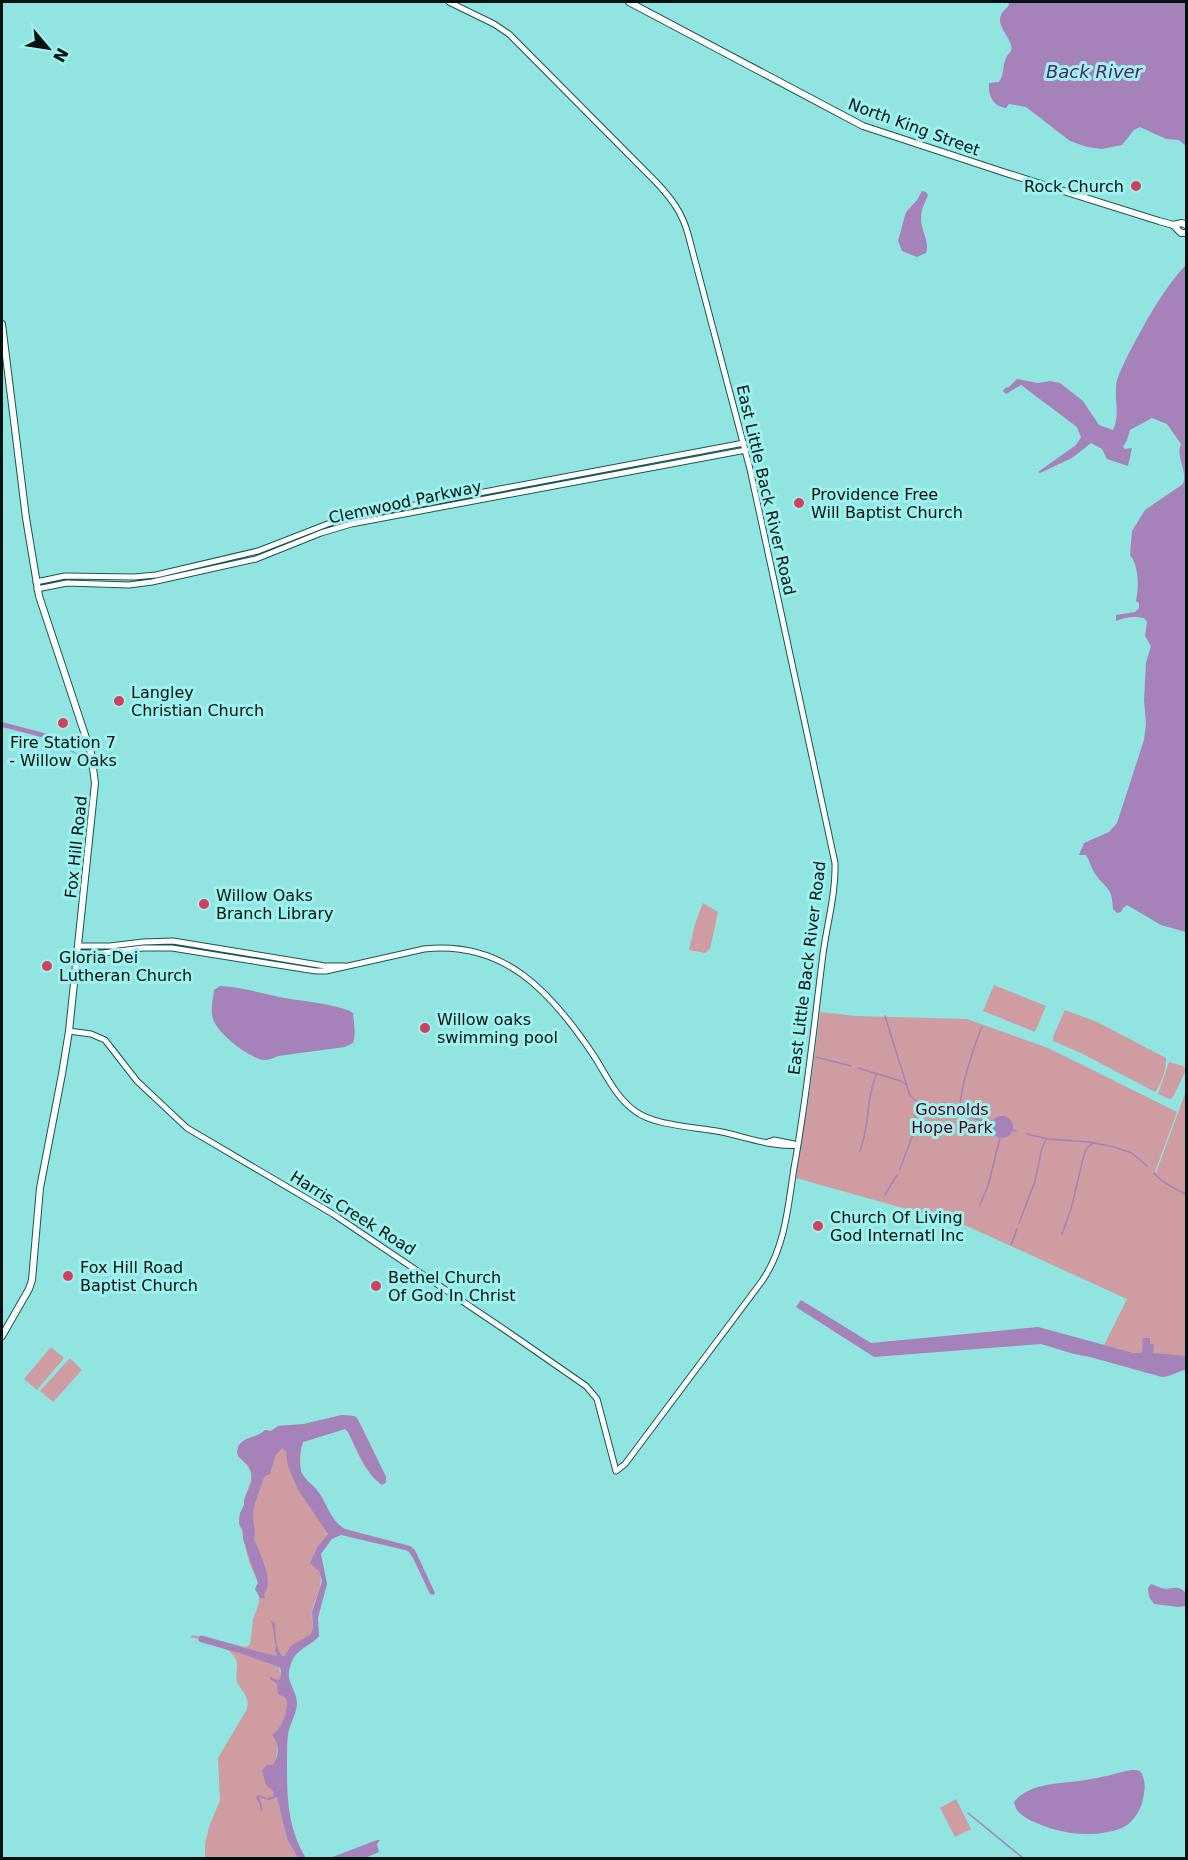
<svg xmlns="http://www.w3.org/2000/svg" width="1188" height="1860" font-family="'DejaVu Sans',sans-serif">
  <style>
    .green { fill: #ce9ca1 }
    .water { fill: #a582ba }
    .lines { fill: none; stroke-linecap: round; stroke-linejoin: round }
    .stream { stroke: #a582ba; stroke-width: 1.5 }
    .river { stroke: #a582ba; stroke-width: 7 }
    .tertiary-casing { stroke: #155756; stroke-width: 7 }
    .secondary-casing { stroke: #155756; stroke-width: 8 }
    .tertiary { stroke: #fff; stroke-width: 5 }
    .secondary { stroke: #fff; stroke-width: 6 }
    .poi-dot { fill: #d1415e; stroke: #9ff1ee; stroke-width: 2 }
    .labels { text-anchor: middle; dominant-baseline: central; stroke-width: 6; stroke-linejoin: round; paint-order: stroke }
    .street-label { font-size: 16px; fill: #001312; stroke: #9ff1ee }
    .poi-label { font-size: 16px; fill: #001312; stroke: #9ff1ee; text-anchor: start }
    .park-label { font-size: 16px; fill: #5b001c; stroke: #9ff1ee }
    .water-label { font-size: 18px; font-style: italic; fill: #522469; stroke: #9ff1ee }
  </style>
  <rect width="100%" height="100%" fill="#92e4e1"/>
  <path class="green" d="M703,903l15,9 -8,37 -5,4 -16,-3 6,-26z
    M994,985l52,21 -11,26 -52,-21z
    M1065,1010l32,12 69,36c1,11 -5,26 -11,34l-74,-39 -28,-12v-4z
    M820,1012l36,4 111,3 81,29 129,64 -22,60 1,1 30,-82v267l-51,-5 -31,-8 23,-46 -160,-73 -171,-48 17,-110z
    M1169,1062l14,4 3,4 -13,27 -3,2 -12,-5z
    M51,1347l13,11 -27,32 -13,-11z
    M70,1358l12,12 -29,32 -13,-11z
    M342,1415l12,1 6,7 26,54 -1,7c-17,-2 -30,-37 -37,-52l-3,-3 -42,13c-3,8 -4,23 -1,32l-19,-30 29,46 16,44 -10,12 -2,19c11,17 -1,30 -4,47 -1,7 1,13 1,20l-25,18 -4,6 -16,7 11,4 2,12 8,21 -1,8 -9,22 -3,29 2,12 -1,26 10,42 11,19h-93v-14l4,-17 11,-27 -2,-42 29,-49c3,-12 -4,-16 -9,-25 -4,-8 1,-17 -2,-24 -5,-15 -32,-19 -46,-23l3,-2 52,12 5,-2 3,-26 6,-16v-8l-4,-6 3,-6c-2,-8 -7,-14 -9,-22 -4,-13 -5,-25 -9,-36 -3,-8 2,-12 4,-18 1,-3 0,-6 1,-9 7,-23 12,-23 -7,-42v-10c9,-11 20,-7 27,-16l6,1 7,-5 26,-2z
    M956,1799l15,30 -16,8 -15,-29z"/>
  <path class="water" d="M1008,2h178v144l-7,-6 -13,-1 -26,-12 -6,3 -12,15 -20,4 -15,-2 -17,-6 -44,-34 -17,-3 -3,4c-13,-2 -18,-12 -17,-25l10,-1c6,-10 3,-15 7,-24 2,-5 7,-6 5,-13 -3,-11 -16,-20 -9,-32 2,-3 5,-5 7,-8z
    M922,191l4,1 2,3c-3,8 -7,14 -7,24 0,11 9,23 5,34l-9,4 -15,-6 -4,-10 8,-29 11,-12z
    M1186,265v667l-25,-7 -34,-20 -4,3 -2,4 -4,1 -4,-4c-1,-25 -8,-19 -19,-37 -3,-5 -5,-12 -8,-17h-7l5,-12 25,-11 8,-9 27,-83 2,-17 -2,-23 2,-37 5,-17 -6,-10 2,-14 -3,-4c-11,-2 -18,-1 -28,3v-6l19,-3 4,-4v-5l-3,-2c3,-14 3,-35 -6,-46l2,-24 13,-21 38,-26c5,-14 -8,-27 -2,-40l-14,-20 -15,-6 -22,12 -3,10 -4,7 2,2 7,-1 -4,18 -21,-7 -5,-10 -11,-6 -19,15 -32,15 -2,-1 38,-27 5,-8 -4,-10 -56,-42 -15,9 -3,-3 2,-3 4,-1 8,-8 21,4 12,-2 10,2 23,18 16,24 14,5c8,-17 0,-33 4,-50 5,-14 13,-29 20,-42 14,-26 29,-52 49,-73z
    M2,722l46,12 32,22 -35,-18 -43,-11z
    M220,986c23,1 43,8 65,12 22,4 44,5 65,13l3,2c1,11 3,20 0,30l-8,4 -67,9c-4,2 -9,4 -14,4 -15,-2 -46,-26 -51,-41 -3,-10 0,-19 1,-29z
    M991 1127a11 11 0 1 1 22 0a11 11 0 1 1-22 0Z
    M801,1300l70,43 167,-16 96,26h8l1,-15h7v6h4l-1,9 33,3v14c-7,0 -12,6 -24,7l-72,-20 -16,-3 -33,-10 -167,13 -78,-50z
    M342,1415l12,1 3,2 29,59v5l-4,3c-17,-13 -24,-34 -34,-53l-3,-3 -42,13c-3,7 -4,22 -2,29 2,7 11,13 16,19 10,12 13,31 28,39l65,17 5,4 20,43 -1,2 -4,-1 -17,-36 -4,-6 -4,-2 -64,-15 -9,4 -11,15 6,30 -9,34 1,18c-9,11 -24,13 -28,28 -7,18 5,23 6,39 0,10 -7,20 -9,31 -1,9 -1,18 -1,27 0,35 0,66 19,97h-8l-11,-19 -10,-42 -8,3 -10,-3 3,9v5l-1,1 -1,-7 -4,-7 2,-3 9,3 7,-2 -1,-5 -7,-6 -4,-15 5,-5h6c6,-9 7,-21 -1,-30 9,-4 18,-28 14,-37l-8,-4 -1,-10 -7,-5v-3l4,3 6,1 1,-10 -2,-3 -45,-16 -4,-2 -1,-5 47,12 1,-2 -2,-4 1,-4c-3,-9 -1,-18 -6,-26l5,3c0,10 1,25 7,33h2l7,-10 20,-12 2,-5 -1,-17 10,-31 -3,-10 -9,-8 8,-17 10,-12 -31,-46 -9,-22 -2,-15 -4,-3 -7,8 -5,18 -5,2 -2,4c-3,11 -9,22 -10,34 0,8 3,17 1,25 5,14 21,41 10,55l1,4h-5l-5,-9 3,-6 -15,-44v-9l-4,-6 1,-11 4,-8v-5l8,-19 -1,-9 -2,-6 -11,-10 -1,-4c3,-17 18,-12 28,-22l6,1 7,-5 26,-2z
    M1151,1584c4,1 7,3 10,4 11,3 15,-5 25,5v13l-7,1 -25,-3 -5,-7 -1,-9z
    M1131,1770h6l4,2c5,10 4,17 2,27 -2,11 -10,24 -21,29 -29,11 -63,6 -90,-7 -9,-5 -16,-8 -18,-19 16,-20 48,-18 71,-22 16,-2 31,-7 46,-10z
    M377,1840h3l-3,4 2,8 -14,6h-35z"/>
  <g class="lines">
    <path class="stream" d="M885,1016l25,80 8,6 72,21
      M816,1057l35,9
      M858,1068l43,13 4,3
      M961,1114c-5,-17 14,-70 21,-88
      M1013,1130l3,1
      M1027,1134l21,5 42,3 24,5 18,6 15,13
      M860,1151c10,-25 6,-55 17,-77
      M900,1169l12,-32 5,-33
      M1154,1173c7,9 21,16 32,21
      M885,1195l12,-20
      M980,1205l8,-19 12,-48
      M1019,1223l16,-42 7,-33 4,-9
      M1062,1234l9,-25 13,-54 3,-7 6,-5
      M1011,1245l6,-16
      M968,1813l55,45"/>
    <path class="river" d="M202,1639l35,10"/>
    <g class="tertiary-casing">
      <path id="tertiary" d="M36,582l29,-6 69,1 22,-2 102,-24 72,-28 27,-7 387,-73
        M37,589l30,-6 62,2 23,-3 104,-23 65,-26 30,-9 395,-74
        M79,946h31l33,-4 30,-1 152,25h20
        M78,953h25l40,-5h29l144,23h10l98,-22c80,-9 127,43 168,104 13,19 23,44 43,58 19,15 62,16 87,21 23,5 54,16 76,13
        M69,1031l22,3 14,6 32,41 50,47 146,86 178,120 75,52 11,13 19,72 9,-7 137,-183c23,-33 26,-74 32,-113 13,-71 20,-143 29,-214 4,-30 13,-61 12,-91l-85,-394 -62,-235c-6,-22 -17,-36 -32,-52l-147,-148 -15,-10 -45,-22
        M768,1142l6,-2 20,4"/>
    </g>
    <g class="secondary-casing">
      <path id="secondary" d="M629,2l234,124 143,47 153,48 14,4 9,-2 4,2
        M1173,225l8,8h5
        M2,324l24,194 13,78 52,157 4,30 -26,248 -7,43 -22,114 -8,92 -3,9 -27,47"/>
    </g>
    <use href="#tertiary" class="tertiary"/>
    <use href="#secondary" class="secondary"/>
  </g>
  <g class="poi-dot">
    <circle cx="1136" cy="186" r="6"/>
    <circle cx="799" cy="503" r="6"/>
    <circle cx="119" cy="701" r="6"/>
    <circle cx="63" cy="723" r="6"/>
    <circle cx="204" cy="904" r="6"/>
    <circle cx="47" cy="966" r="6"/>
    <circle cx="425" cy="1028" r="6"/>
    <circle cx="818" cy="1226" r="6"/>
    <circle cx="68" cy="1276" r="6"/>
    <circle cx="376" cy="1286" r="6"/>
  </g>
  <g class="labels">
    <g class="street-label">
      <text transform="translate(914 127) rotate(20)">North King Street</text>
      <text transform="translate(766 490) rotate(77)">East Little Back River Road</text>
      <text transform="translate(405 502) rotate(-12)">Clemwood Parkway</text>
      <text transform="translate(76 847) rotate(-84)">Fox Hill Road</text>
      <text transform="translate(807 968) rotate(-83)">East Little Back River Road</text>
      <text transform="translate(353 1213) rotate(32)">Harris Creek Road</text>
    </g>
    <g class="poi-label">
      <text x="1124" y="186" text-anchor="end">Rock Church</text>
      <text x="811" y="494">Providence Free<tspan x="811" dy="18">Will Baptist Church</tspan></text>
      <text x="131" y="692">Langley<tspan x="131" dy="18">Christian Church</tspan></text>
      <text x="63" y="742" text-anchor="middle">Fire Station 7<tspan x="63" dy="18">- Willow Oaks</tspan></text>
      <text x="216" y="895">Willow Oaks<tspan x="216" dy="18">Branch Library</tspan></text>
      <text x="59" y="957">Gloria Dei<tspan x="59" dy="18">Lutheran Church</tspan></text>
      <text x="437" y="1019">Willow oaks<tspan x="437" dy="18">swimming pool</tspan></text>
      <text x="830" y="1217">Church Of Living<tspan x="830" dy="18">God Internatl Inc</tspan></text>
      <text x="80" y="1267">Fox Hill Road<tspan x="80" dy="18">Baptist Church</tspan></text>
      <text x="388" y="1277">Bethel Church<tspan x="388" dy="18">Of God In Christ</tspan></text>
    </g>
    <g class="park-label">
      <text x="952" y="1109">Gosnolds<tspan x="952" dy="18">Hope Park</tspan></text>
    </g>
    <g class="water-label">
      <text x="1094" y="71">Back River</text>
    </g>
  </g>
  <rect width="1188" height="1860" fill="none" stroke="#001312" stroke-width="6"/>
  <g transform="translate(48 48) rotate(119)" stroke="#9ff1ee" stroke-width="4.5" paint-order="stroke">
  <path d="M0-4.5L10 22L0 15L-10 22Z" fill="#001312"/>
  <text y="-9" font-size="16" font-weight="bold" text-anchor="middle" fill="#001312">N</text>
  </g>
</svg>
